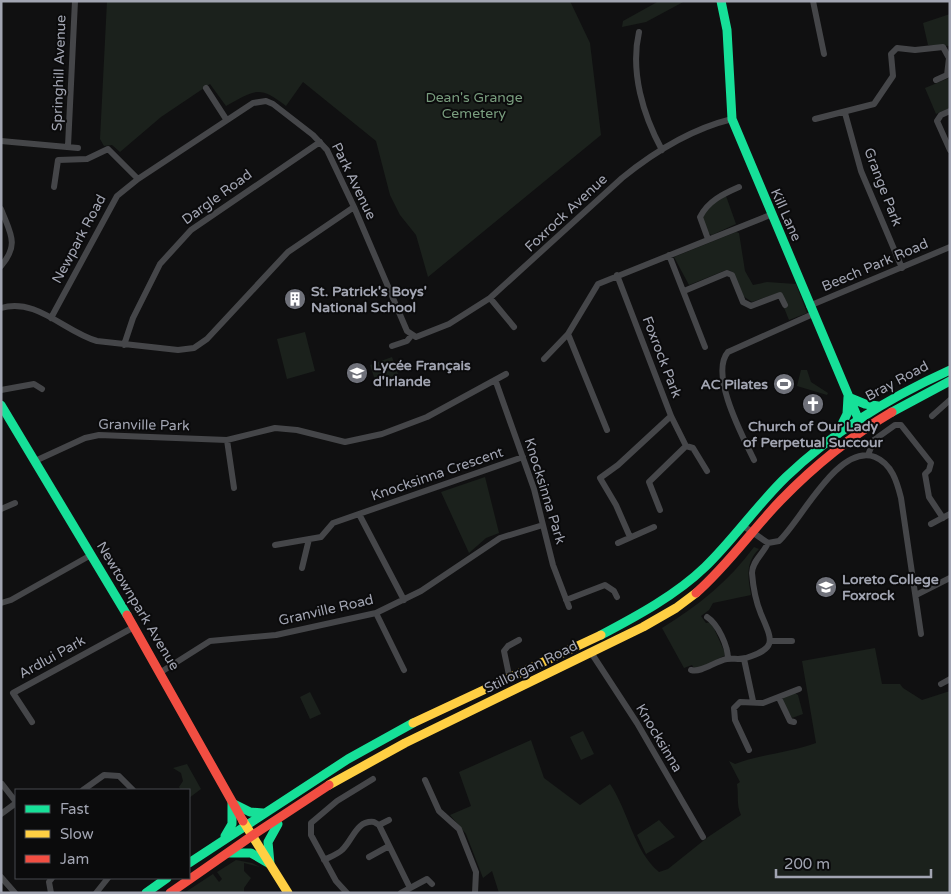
<svg xmlns="http://www.w3.org/2000/svg" width="951" height="894" font-family="'Varela Round',sans-serif">
  <style>
    .green { fill: #1b211c }
    .lines { fill: none; stroke-linecap: round; stroke-linejoin: round }
    .street { stroke: #454649; stroke-width: 6 }
    .fast { stroke: #16e098; stroke-width: 9 }
    .slow { stroke: #ffcf43; stroke-width: 9 }
    .jam { stroke: #f24e42; stroke-width: 9 }
    .labels { text-anchor: middle; dominant-baseline: central; stroke-width: 4; stroke-linejoin: round; paint-order: stroke }
    .street-label { font-size: 14px; fill: #a2a5b2; stroke: #0b0b0c }
    .park-label { font-size: 14px; fill: #799d7e; stroke: #0b0b0c }
    .poi-label { font-size: 14px; font-weight: bold; fill: #a2a5b2; stroke: #0b0b0c; text-anchor: start }
  </style>
  <rect width="100%" height="100%" fill="#101011"/>
  <path class="green" d="M107,1h463l20,42 11,92 -173,142 -12,-42 -16,-20 -10,-20 -14,-54 -73,-59 -17,24c-27,-21 -31,-16 -60,0l-16,-22 -49,33 -41,35 -8,-7 -8,1 -4,-7z
    M659,1h26l-39,21 -24,5 1,-6z
    M950,14v32l-22,-1 -5,-22z
    M949,78l1,30 -14,6 -11,-26z
    M726,196l10,28 -24,11 -5,-2 -6,-13 9,-14z
    M736,232l3,1 6,38 8,14 14,-3 29,2 11,29 -18,7 -11,-27 -26,9 -9,-6 -12,-25 -5,-1 -37,15 -15,-28z
    M305,332l10,39 -28,8 -10,-40z
    M392,357l6,17 -22,9 -6,-18z
    M801,370h6l4,12 17,11 -1,2 -30,-9z
    M485,477l14,56 -13,5 -17,15 -28,-61z
    M754,547l5,2c-14,14 -11,28 -8,46l-38,8 -4,7 -8,6 5,7 5,-1 15,33 -31,15 -3,-5 -8,3 -22,-40c36,-22 67,-47 92,-81z
    M875,648l7,36h18l3,4 19,12 28,-9v202h-451l-7,-22 -9,7 -17,-44 -16,-19 21,-9 -12,-34 72,-32 13,38 36,27 30,-21c19,28 23,66 49,88l9,-3 40,-32 33,-22c-5,-11 -2,-19 -4,-31l3,-2 -11,-21 6,3c26,-10 54,-11 81,-21l-14,-82z
    M310,692l11,22 -11,5 -10,-22z
    M795,693l3,2 5,19 -11,4 -10,-17 2,-4z
    M583,731l11,23 -13,6 -11,-23z
    M187,764l14,25 -12,9v-8h-8l-2,-3 4,-6 -2,-8 -8,-5z
    M659,820l16,17 -29,17 -9,-19z
    M236,860l16,3 8,4 -16,-4v8l7,7 -7,10v5h-60l29,-19 6,8 3,-3 -5,-7z"/>
  <g class="lines">
    <path class="street" d="M813,1l11,53
      M639,32c-9,40 4,83 23,118
      M206,88l20,31
      M950,111l-9,4 -4,6 13,29
      M845,113l16,58 41,97
      M815,119l59,-15 19,-28 -2,-22 6,-6 18,2 28,-3 6,11 -2,17 -11,5
      M1,141l77,7
      M68,146l7,-145
      M54,187l4,-27 29,-1 21,-10 30,30
      M1,209c9,24 19,35 0,57
      M708,239l-8,-22c8,-16 23,-23 39,-30
      M669,255l36,92
      M617,275l54,141 15,30 7,2 14,23
      M684,291l43,-18 5,2 11,27 8,4 29,-11 5,10
      M490,298l24,29
      M809,306l141,-59
      M1,308c35,-11 64,24 96,33l81,9 16,-2 13,-9 81,-87 66,-45
      M51,318l66,-122 21,-17 115,-76 13,-2 7,3 40,31 14,15 27,57 53,124 9,6 33,-13 41,-26 132,-120c32,-26 69,-49 110,-59
      M568,334l39,96
      M124,345l9,-27 27,-54 31,-34 129,-88
      M392,346l15,-5 4,-5
      M544,359l24,-25 30,-50 172,-69
      M496,382l38,107 19,76 16,42
      M1,390l33,-6 8,5
      M932,416l18,-16
      M227,440l7,48
      M868,455l6,-15 21,-15h6l30,38 -2,7 -4,4 4,23 14,21
      M754,460c-11,-23 -45,-86 -26,-108l85,-38
      M35,461l50,-23 14,-3 128,5 48,-12 22,2 48,12 37,-8 45,-17 79,-43
      M1,509l14,-6
      M660,510l-11,-28 37,-36
      M359,514l45,86
      M931,524l19,-10
      M742,525l26,18 11,-2c22,-20 59,-98 96,-84 17,7 22,25 26,41l20,136
      M630,537l-14,-32 -16,-27 18,-13 53,-49
      M618,543l36,-16
      M275,545l46,-8 12,-14 190,-66
      M302,568l7,-29
      M916,595l34,-17
      M566,600l39,-15 9,6 3,6
      M1,603l10,-3 80,-45
      M376,613l28,57
      M707,617c11,7 21,29 21,42
      M771,641h21
      M592,654l45,69 66,114
      M744,659l9,42
      M691,670c11,3 24,-9 36,-11 6,-1 12,1 19,-1 32,-10 26,-18 15,-44 -5,-12 -8,-28 -9,-41 0,-12 12,-20 16,-30
      M161,672l49,-31 66,-6 100,-22 45,-22 79,-53 43,-13
      M510,680l-6,-29 4,-5 11,-6
      M941,684l9,-5
      M779,698l11,23 4,1
      M32,722l-19,-29 121,-66
      M749,750l-14,-30 -1,-12 6,-6 23,1 36,-14
      M425,780l14,31 20,18 17,43 -1,21
      M2,784l14,18
      M83,790l21,-15 15,1 14,14
      M1,814l15,-11
      M379,825l10,-5
      M369,857l20,-11
      M324,860c6,-3 14,-6 18,-10 11,-10 14,-30 32,-28l5,3 31,63
      M1,877l14,16
      M51,893l-2,-11 3,-4
      M96,893l12,-15
      M347,893l-11,-12 -25,-46v-12l26,-22 36,-22
      M401,893l26,-14 5,5"/>
    <path class="fast" d="M721,1l6,29 5,89 128,304
      M1,405l126,210
      M892,412l58,-31
      M839,430l8,-16 1,-17 17,7 13,2
      M601,635c36,-19 75,-40 104,-68 29,-28 52,-62 81,-90 48,-46 104,-80 164,-107
      M232,803l18,9 13,1
      M225,836l7,-12v-21
      M229,853h22l19,11
      M189,863l159,-104 65,-36
      M270,864l-2,-22 10,-18
      M146,893l21,-15"/>
    <path class="slow" d="M413,723l188,-88
      M329,785l76,-42 238,-116 33,-19 20,-15
      M243,821l45,72"/>
    <path class="jam" d="M696,593c32,-28 56,-63 85,-93 33,-34 70,-64 111,-88
      M127,615l116,206
      M170,893l86,-60 73,-48"/>
  </g>
  <defs>
    <g id="building-disc" transform="scale(1.125)"><circle r="9.5" fill="#6f717a" stroke="#0b0b0c"/><path d="M-4-6H4V6H1V3H-1V6H-4ZM-2.5-4.3h1.7v1.8h-1.7ZM.8-4.3h1.7v1.8H.8ZM-2.5-1h1.7V.8h-1.7ZM.8-1h1.7V.8H.8Z" fill="#fff"/></g>
    <g id="school-disc" transform="scale(1.125)"><circle r="9.5" fill="#6f717a" stroke="#0b0b0c"/><path d="M0-5L7-2L0 1L-7-2ZM-4 1L0 2.5L4 1V4Q0 6-4 4Z" fill="#fff"/></g>
    <g id="stadium-disc" transform="scale(1.125)"><circle r="9.5" fill="#6f717a" stroke="#0b0b0c"/><path d="M0-5a6.5 5 0 1 0 0 10a6.5 5 0 1 0 0-10ZM-3.5-1.8h7v3.6h-7Z" fill="#fff"/></g>
    <g id="church-disc" transform="scale(1.125)"><circle r="9.5" fill="#6f717a" stroke="#0b0b0c"/><path d="M-1.2-6h2.4v3.5h3.3v2.4h-3.3V6h-2.4V-.1h-3.3v-2.4h3.3Z" fill="#fff"/></g>
  </defs>
  <g fill-rule="evenodd">
    <use href="#building-disc" x="295" y="299"/>
    <use href="#school-disc" x="357" y="373"/>
    <use href="#stadium-disc" x="784" y="384"/>
    <use href="#church-disc" x="813" y="404"/>
    <use href="#school-disc" x="826" y="587"/>
  </g>
  <g class="labels">
    <g class="street-label">
      <text transform="translate(59 73) rotate(-88)">Springhill Avenue</text>
      <text transform="translate(354 181) rotate(64)">Park Avenue</text>
      <text transform="translate(883 187) rotate(69)">Grange Park</text>
      <text transform="translate(217 197) rotate(-36)">Dargle Road</text>
      <text transform="translate(566 213) rotate(-43)">Foxrock Avenue</text>
      <text transform="translate(786 215) rotate(66)">Kill Lane</text>
      <text transform="translate(79 239) rotate(-62)">Newpark Road</text>
      <text transform="translate(875 265) rotate(-23)">Beech Park Road</text>
      <text transform="translate(662 357) rotate(69)">Foxrock Park</text>
      <text transform="translate(897 381) rotate(-28)">Bray Road</text>
      <text transform="translate(144 425) rotate(1)">Granville Park</text>
      <text transform="translate(437 474) rotate(-19)">Knocksinna Crescent</text>
      <text transform="translate(545 491) rotate(73)">Knocksinna Park</text>
      <text transform="translate(138 606) rotate(59)">Newtownpark Avenue</text>
      <text transform="translate(326 610) rotate(-13)">Granville Road</text>
      <text transform="translate(52 657) rotate(-29)">Ardlui Park</text>
      <text transform="translate(531 667) rotate(-26)">Stillorgan Road</text>
      <text transform="translate(659 738) rotate(59)">Knocksinna</text>
    </g>
    <g class="park-label">
      <text x="474" y="97">Dean's Grange<tspan x="474" dy="16">Cemetery</tspan></text>
    </g>
    <g class="poi-label">
      <text x="311" y="291">St. Patrick's Boys'<tspan x="311" dy="16">National School</tspan></text>
      <text x="373" y="365">Lycée Français<tspan x="373" dy="16">d'Irlande</tspan></text>
      <text x="768" y="384" text-anchor="end">AC Pilates</text>
      <text x="813" y="426" text-anchor="middle">Church of Our Lady<tspan x="813" dy="16">of Perpetual Succour</tspan></text>
      <text x="842" y="579">Loreto College<tspan x="842" dy="16">Foxrock</tspan></text>
    </g>
  </g>
  <rect width="951" height="894" fill="none" stroke="#a2a5b2" stroke-width="5"/>
  <rect x="15" y="789" width="175" height="90" fill="#0b0b0c" stroke="#47494e"/>
  <rect x="25" y="805" width="25" height="8" fill="#16e098" stroke="#47494e"/>
  <text x="60" y="814" font-size="15" fill="#a2a5b2">Fast</text>
  <rect x="25" y="830" width="25" height="8" fill="#ffcf43" stroke="#47494e"/>
  <text x="60" y="839" font-size="15" fill="#a2a5b2">Slow</text>
  <rect x="25" y="855" width="25" height="8" fill="#f24e42" stroke="#47494e"/>
  <text x="60" y="864" font-size="15" fill="#a2a5b2">Jam</text>
  <path d="M776 869v8h155v-8" fill="none" stroke="#a2a5b2" stroke-width="2.5"/>
  <text x="784" y="869" font-size="15" fill="#a2a5b2" stroke="#0b0b0c" stroke-width="4" paint-order="stroke">200 m</text>
</svg>
